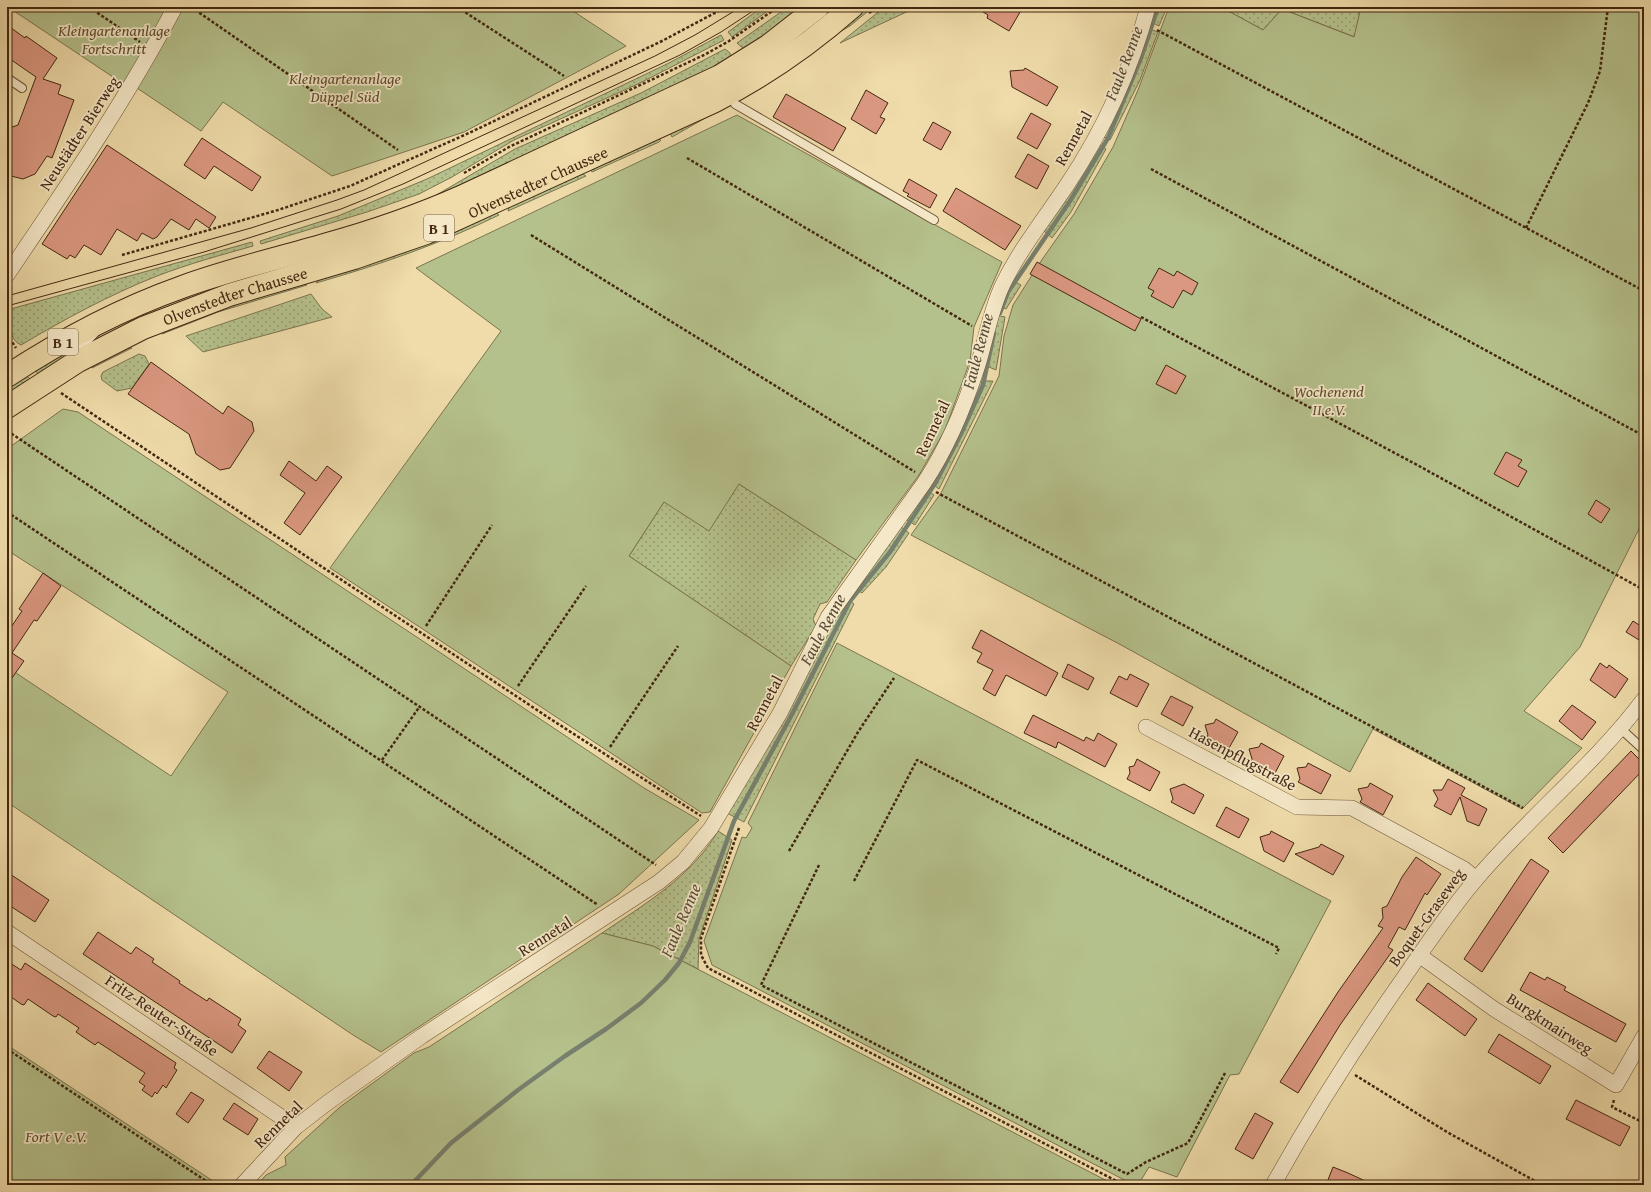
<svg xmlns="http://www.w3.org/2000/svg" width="1651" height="1192" font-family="'Gentium Book Plus',serif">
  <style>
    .grass { fill: url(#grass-dots); stroke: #7c744e }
    .green { fill: #b5c18c; stroke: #7c744e }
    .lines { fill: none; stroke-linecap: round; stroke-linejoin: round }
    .stream { stroke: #77806e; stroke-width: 4.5 }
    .building { fill: #db9881; stroke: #432710 }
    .service-casing { stroke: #6e5436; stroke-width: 10 }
    .minor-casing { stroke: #6e5436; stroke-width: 16 }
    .primary-casing { stroke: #432710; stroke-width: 24 }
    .path { stroke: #432710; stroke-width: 2.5; stroke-dasharray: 3 2; stroke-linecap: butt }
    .service { stroke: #f5e8c8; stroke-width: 8 }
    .minor { stroke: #f5e8c8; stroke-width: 15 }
    .primary { stroke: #efdcaa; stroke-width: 22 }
    .tram { stroke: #432710; stroke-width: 1 }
    .labels { text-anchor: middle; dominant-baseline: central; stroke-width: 3.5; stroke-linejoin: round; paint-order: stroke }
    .shield { fill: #f5e8c8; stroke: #786147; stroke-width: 1 }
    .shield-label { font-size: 15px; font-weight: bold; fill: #432710 }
    .park-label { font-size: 16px; font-style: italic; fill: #604e2f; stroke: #f5e8c8 }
    .street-label { font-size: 16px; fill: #432710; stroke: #f5e8c8 }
    .water-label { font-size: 17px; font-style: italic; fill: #594c37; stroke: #f5e8c8 }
  </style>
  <defs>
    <pattern id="grass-dots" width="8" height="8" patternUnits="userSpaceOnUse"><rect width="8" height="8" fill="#b5c18c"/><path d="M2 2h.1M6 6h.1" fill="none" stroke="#959d71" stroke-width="1.8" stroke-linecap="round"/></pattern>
  </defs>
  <rect width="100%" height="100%" fill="#efdcaa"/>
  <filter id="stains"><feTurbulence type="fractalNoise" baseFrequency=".005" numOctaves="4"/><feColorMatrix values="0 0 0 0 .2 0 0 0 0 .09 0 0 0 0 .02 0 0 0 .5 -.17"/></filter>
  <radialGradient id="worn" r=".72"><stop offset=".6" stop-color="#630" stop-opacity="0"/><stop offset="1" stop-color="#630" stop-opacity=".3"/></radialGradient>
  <path class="grass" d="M762,7h11l-41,30 -4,-5z
    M788,7h18l-61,43 -8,-7z
    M867,7h6l-23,19 -14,8z
    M889,7h28l-77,36 42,-34z
    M1153,7h14l-8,19 -10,-5z
    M1221,7h140l-6,30 -73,-28 -19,21z
    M1147,28l11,4 -18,48 -30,60 -7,-3z
    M721,35l3,5 -84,43 -126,57 -62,37 -33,17 -52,18 -106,32 -1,-3 78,-25 89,-37 242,-116z
    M725,49l5,4 1,6 -320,151 -149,41 117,-33 54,-21 82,-48 126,-56z
    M714,113l-42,24 -2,-4z
    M658,139l3,1 -2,2 -67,30 -2,-3z
    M1099,144l7,5 -35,63 -19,26 -8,-7 20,-28z
    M582,173l4,3 -78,35 1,-4z
    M496,213l3,2c-59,29 -120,50 -183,68l4,-5z
    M252,242l1,4c-32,9 -65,18 -96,30 -48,19 -92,43 -136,69 -11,-4 -14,-25 -14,-35z
    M1011,280l10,5 -15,24 -8,-4z
    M302,283l5,2 -89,27 -56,22 34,-17z
    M311,294l11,15 10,8 -129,35 -17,-16z
    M996,315l9,2 -9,53 -12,-5z
    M73,346v7l-34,22 -4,-5z
    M125,348h7l-40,20 2,-5z
    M139,354l6,2 4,8 -17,24 -15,3 -15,-11 -1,-4 2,-4z
    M26,375l6,6 -25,18v-12z
    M978,381h15l-54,108 -9,-7z
    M739,484l117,76 -29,42 -7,2 -7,15 3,7 -25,40 -162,-110 35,-54z
    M927,490l7,5 -19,30 -8,-5z
    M901,527l8,6 -23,34 -24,26 -6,-4z
    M847,598l7,6 -110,218 -17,-9z
    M718,831l14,9 -33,99 -1,30 -45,-23 -51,-13c43,-29 89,-56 116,-102z"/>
  <path class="green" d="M8,7h159l-42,78z
    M182,7h385l59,39 -162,86 -132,44 -109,-74 -22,29 -64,-43z
    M1169,7h52l42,23 19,-21 72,28 7,-30h283v517l-2,-1 -62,124 -56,64 58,37 -60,61 -149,-80 -23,43 -227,-126 -212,-111 30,-42 58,-117 5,-40 9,-31 28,-44 33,-47 39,-67 25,-57z
    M737,115l265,147 -28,65 -4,34 -25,69 -26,45 -63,85 -117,-76 -30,47 -45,-29 -35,54 162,110 -81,146 -8,1 -372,-245 171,-237 -85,-63z
    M63,409l15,3 566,376 55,32 -80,74 -238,158 -28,-17 -346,-233v-135l164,109 57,-84 -221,-142v-101z
    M837,643l494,258 -92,173 -9,1 -53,102 -28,-10 -11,18h-4l-422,-220 -8,-24 38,-104 4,1 6,-10 -4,-5z
    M602,933l51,13 462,239h-858l9,-10 20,-10 -1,-8 55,-50 74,-54 15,-6z
    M7,1045l212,140h-212z"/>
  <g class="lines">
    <path class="stream" d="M1000,313l8,-21 62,-91 38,-63 33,-80 17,-51
      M411,1185l40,-42 67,-53 47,-34 41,-27 35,-26 24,-23 14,-17 11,-21 44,-121 56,-103 60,-117 40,-49 46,-70 25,-48 22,-49 11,-52"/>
  </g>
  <path class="building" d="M975,7h48l-14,24 -22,-13 1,-3z
    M7,25l18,13 1,-2 31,22 -14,21 18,6 -3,9 16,6 -22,58 -5,-2 -12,18 -12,5 -16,-4v-46l11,-4 18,-48 -29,-20z
    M1025,68l33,19 -11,19 -35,-19 -2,-16 14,-1z
    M866,90l22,13 -8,14 5,2 -9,15 -25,-15z
    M786,94l60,34 -13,23 -60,-34z
    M1031,113l20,11 -14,25 -20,-11z
    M933,122l18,10 -10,18 -18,-10z
    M202,138l59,39 -9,14 -38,-25 -9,13 -21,-14z
    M107,145l109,72 -7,11 -13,-9 -7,11 -18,-11 -14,18 -4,2 -11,-6 -5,8 -20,-12 -16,26 -17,-10 -9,13 -5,-3 -3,4 -25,-15z
    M1028,154l21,12 -12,23 -22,-12z
    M909,179l28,16 -7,13 -23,-12 2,-2 -6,-3z
    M956,188l65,38 -16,24 -62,-39z
    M1037,262l104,57 -6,12 -105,-57z
    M1159,268l15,8 3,-5 21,12 -6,12 -9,-5 -10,18 -22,-12 3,-5 -6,-3z
    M151,362l72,52 5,-8 24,16 2,9 -24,37 -10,2 -24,-16 -7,-20 -61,-40z
    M1166,365l20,11 -10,18 -20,-10z
    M1506,452l16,8 -4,6 9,5 -9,16 -24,-13z
    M289,461l27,20 11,-15 15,11 -42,58 -16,-12 21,-30 -25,-18z
    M1596,500l14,9 -9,14 -13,-9z
    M43,573l18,13 -24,35 -3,-1 -22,33 12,8 -17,24v-52l15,-22 -3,-2z
    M1633,621l11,7v15l-18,-11z
    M981,630l77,43 -12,23 -40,-21 -11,21 -12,-7 10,-19 -16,-8 5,-9 -10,-5z
    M1600,663l7,5 2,-3 19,14 -13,19 -25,-18z
    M1068,664l26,14 -6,12 -26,-13z
    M1130,674l19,10 -12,23 -27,-14 9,-17 8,4z
    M1171,696l22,11 -10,19 -22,-12z
    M1572,705l24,17 -14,18 -23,-19z
    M1033,715l51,26 2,-4 8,4 4,-8 19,11 -12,23 -47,-25 -2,6 -32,-15z
    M1216,719l22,13 -10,18 -22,-12 2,-3 -3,-10 9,-2z
    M1261,743l23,13 -10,19 -23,-13 1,-3 -3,-10 10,-2z
    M1631,751l13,13v5l-81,84 -15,-15z
    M1137,759l23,13 -10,19 -23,-12 3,-6 -1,-6 5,-1z
    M1308,763l23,12 -10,19 -23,-12 2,-3 -3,-11 9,-1z
    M1448,779l17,9 -4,7 26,14 -8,17 -12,-5 -7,-24 -9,18 -17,-9 4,-7 -5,-9h9z
    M1370,783l23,13 -10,19 -23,-13 2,-3 -4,-10 10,-2z
    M1184,784l20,11 -10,19 -23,-12 2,-3 -3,-10z
    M1226,807l23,12 -10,19 -23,-12z
    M1271,831l23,12 -10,19 -20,-11 -4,-14 10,-3z
    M1321,844l23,12 -11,19 -38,-21 24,-7z
    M1416,857l25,17 -14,21 -2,-2 -20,37 -6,-3 -11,20 5,3 -53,75 -42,68 -18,-11 58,-90 45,-64 -5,-2 5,-8 -1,-10 5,-2 15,-29z
    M1531,859l18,12 -67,101 -18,-13z
    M7,872l42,28 -14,22 -28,-18z
    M98,932l33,22 5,-7 18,12 -2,3 28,19 -1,2 28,18 2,-3 32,21 -3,6 8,6 -14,22 -149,-99z
    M7,961l14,9 4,-7 15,10 136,90 -2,5 3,2 -11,18 -3,-3 -6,9 -2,-2 -3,5 -10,-7 3,-4 -6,-4 6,-9 -47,-31 -3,3 -19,-13 3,-4 -21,-14 -2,3 -3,-1 -25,-17 -4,6 -3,-1 -14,-10z
    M1530,972l15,8 2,-3 19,10 -2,3 62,34 -10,18 -96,-52z
    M1428,983l49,36 -12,17 -49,-36z
    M1499,1034l52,32 -11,18 -52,-32z
    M269,1051l33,21 -13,19 -32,-23z
    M191,1092l13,8 -16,23 -12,-9z
    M1576,1100l54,27 -10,19 -54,-27z
    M234,1103l24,16 -10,16 -25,-16z
    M1255,1113l18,10 -20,36 -18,-10z
    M1333,1167l15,6 26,12h-48z"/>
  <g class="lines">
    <g class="service-casing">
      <path id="service" d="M7,78l15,10
        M731,94l4,10 199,116
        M78,355l4,-9 12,-12
        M1621,729l23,21"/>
    </g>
    <g class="minor-casing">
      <path id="minor" d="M7,275c59,-87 119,-175 168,-268
        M1146,727l151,80 55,1 112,61 12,10
        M7,932l289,195
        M1419,955l75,54 122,76 28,-49
        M242,1185l54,-58 31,-24 95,-67 237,-154 24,-20 28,-34 69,-115 48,-96 96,-134c23,-35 40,-75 53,-115 9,-28 13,-57 26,-84 17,-35 42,-66 64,-99 36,-54 64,-115 81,-178
        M1273,1185c40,-72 84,-141 132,-209 23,-33 46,-68 73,-99 53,-62 117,-113 166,-178"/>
    </g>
    <g class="primary-casing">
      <g id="primary">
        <path d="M7,376c55,-36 113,-67 175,-89 46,-17 94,-28 142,-42 47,-13 94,-29 139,-49l257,-120 48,-30 50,-39"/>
        <path id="s1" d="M7,407l71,-46 65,-33 86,-33 125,-37 72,-25 289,-132c51,-26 95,-57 137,-94"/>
      </g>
    </g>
    <path class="path" d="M89,7l51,35
      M191,7l207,143
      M457,7l107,69
      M869,13l8,-6
      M1157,30l487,261
      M687,158l285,168
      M1151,169l493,267
      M464,173l45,-26 197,-93 23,-13 49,-34
      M1526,228l62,-125 12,-32 8,-64
      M531,235l384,237
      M122,255l156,-45 72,-24 119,-53 193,-92 64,-34
      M1141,317l278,149 225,124
      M7,334l9,14
      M61,393l488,325 152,98
      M7,437l5,-3 644,431
      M936,492l587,316
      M7,512l591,393
      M426,626l66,-101
      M518,686l68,-100
      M610,747l68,-101
      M382,760l38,-54
      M739,828l-38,110v17l7,13 416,217
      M789,851l69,-119 36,-54
      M819,865l-58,120 366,189 19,-12 42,-19 37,-70
      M854,881l63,-121 362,188 -3,6
      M7,1049l205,136
      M1355,1075l92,57 95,53
      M1614,1100l-2,7 32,16"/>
    <use href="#service" class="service"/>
    <use href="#minor" class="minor"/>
    <use href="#primary" class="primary"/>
    <path class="tram" d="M7,296l244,-68 86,-28 27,-10 291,-134 40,-21 46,-28
      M7,306l197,-54 137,-43 62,-25 277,-129 41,-23 38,-25"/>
  </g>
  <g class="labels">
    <g class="shield">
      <rect x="424" y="215" width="30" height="26" rx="3"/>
      <rect x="48" y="329" width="30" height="26" rx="3"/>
    </g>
    <g class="shield-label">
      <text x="439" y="228">B 1</text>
      <text x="63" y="342">B 1</text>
    </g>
    <g class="park-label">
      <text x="114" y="30">Kleingartenanlage<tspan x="114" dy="18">Fortschritt</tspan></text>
      <text x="345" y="78">Kleingartenanlage<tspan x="345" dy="18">Düppel Süd</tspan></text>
      <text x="1329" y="391">Wochenend<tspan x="1329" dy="18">II e.V.</tspan></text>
      <text x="56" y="1136">Fort V e.V.</text>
    </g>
    <g class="street-label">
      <text transform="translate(79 133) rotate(-57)">Neustädter Bierweg</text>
      <text transform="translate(1073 138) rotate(-61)">Rennetal</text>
      <text stroke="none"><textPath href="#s1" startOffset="579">Olvenstedter Chaussee</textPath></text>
      <text stroke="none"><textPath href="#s1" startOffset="255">Olvenstedter Chaussee</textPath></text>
      <text transform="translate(932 428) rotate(-65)">Rennetal</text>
      <text transform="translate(764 703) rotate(-62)">Rennetal</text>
      <text transform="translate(1243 758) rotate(28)">Hasenpflugstraße</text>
      <text transform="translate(1426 917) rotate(-54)">Boquet-Graseweg</text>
      <text transform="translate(545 936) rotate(-32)">Rennetal</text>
      <text transform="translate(162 1015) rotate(34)">Fritz-Reuter-Straße</text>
      <text transform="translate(1550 1023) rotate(33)">Burgkmairweg</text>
      <text transform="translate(278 1124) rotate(-44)">Rennetal</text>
    </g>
    <g class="water-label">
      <text transform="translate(1123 63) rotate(-69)">Faule Renne</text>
      <text transform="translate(977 351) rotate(-75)">Faule Renne</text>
      <text transform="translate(822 629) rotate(-62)">Faule Renne</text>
      <text transform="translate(680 920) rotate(-67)">Faule Renne</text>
    </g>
  </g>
  <rect width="1651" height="1192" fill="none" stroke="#efdcaa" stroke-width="24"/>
  <rect x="8" y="8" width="1635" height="1176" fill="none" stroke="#432710" stroke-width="2"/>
  <rect x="12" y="12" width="1627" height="1168" fill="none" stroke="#432710"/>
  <rect width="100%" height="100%" filter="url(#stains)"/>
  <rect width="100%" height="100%" fill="url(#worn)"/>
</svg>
